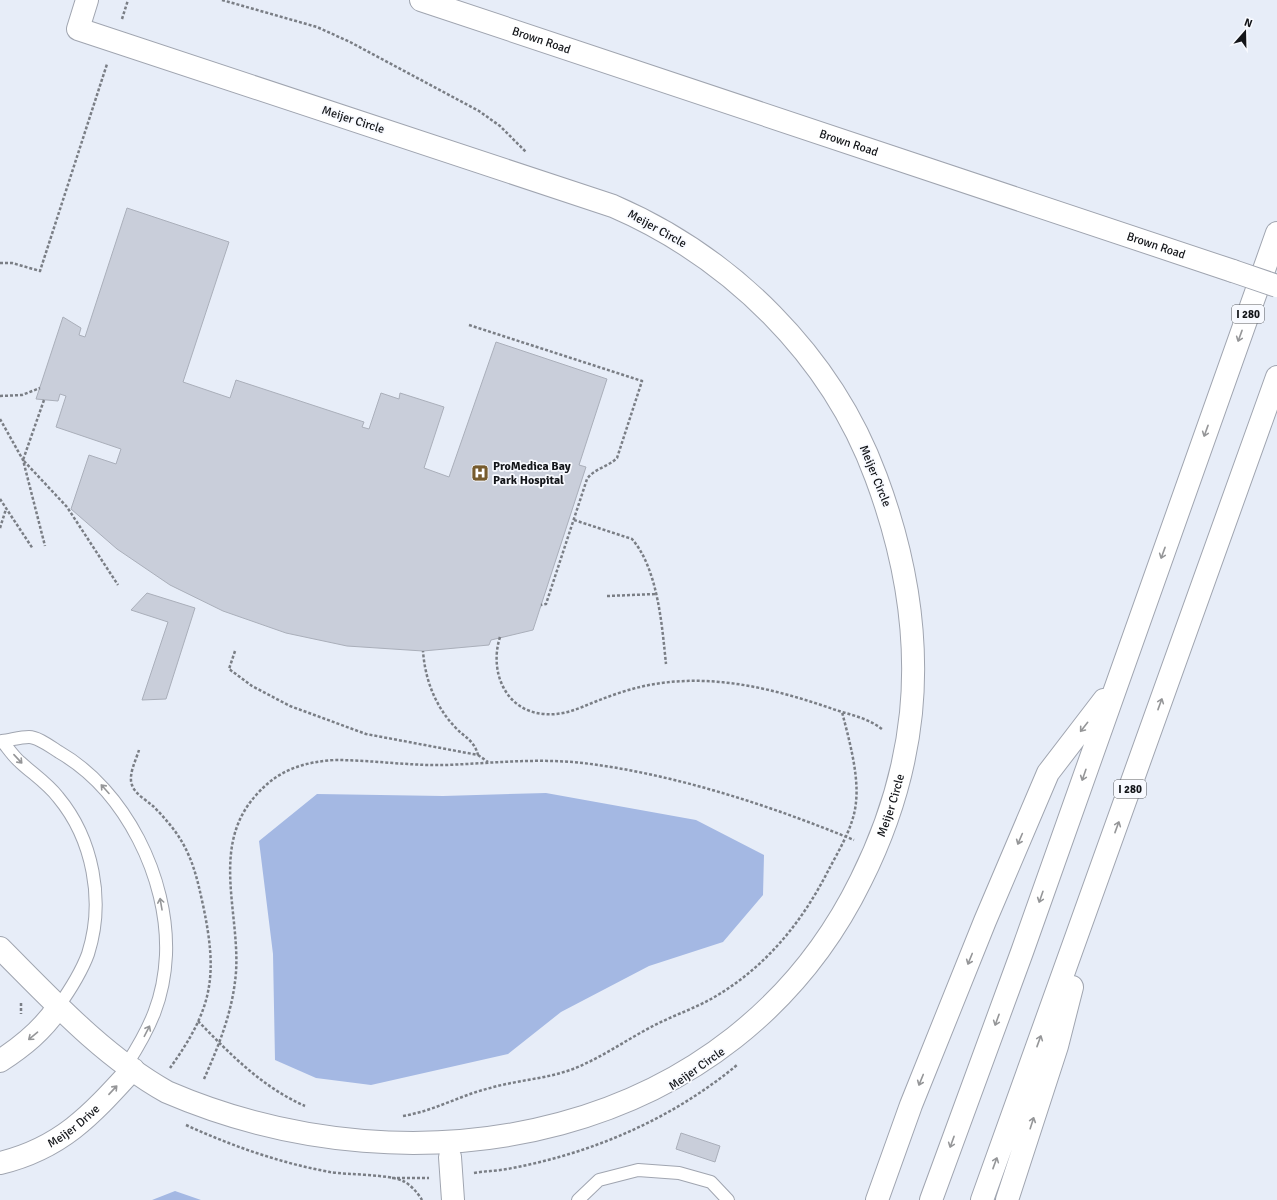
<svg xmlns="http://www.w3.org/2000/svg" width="1277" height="1200" font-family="Signika,sans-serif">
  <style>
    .water { fill: #a4b8e3 }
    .building { fill: #c9ceda; stroke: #aaafba }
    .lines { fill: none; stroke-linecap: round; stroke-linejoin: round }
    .service-casing { stroke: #a0a5b0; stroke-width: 14 }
    .minor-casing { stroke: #a0a5b0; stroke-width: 24 }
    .tertiary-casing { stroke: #a0a5b0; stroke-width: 24 }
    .motorway-casing { stroke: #a0a5b0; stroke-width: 24 }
    .path { stroke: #7a7e85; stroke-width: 2.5; stroke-dasharray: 3 2; stroke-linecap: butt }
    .service { stroke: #fff; stroke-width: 12 }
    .minor { stroke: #fff; stroke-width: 22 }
    .tertiary { stroke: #fff; stroke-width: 22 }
    .motorway { stroke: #fff; stroke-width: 22 }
    .tertiary-bridge-casing { stroke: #a0a5b0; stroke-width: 24; stroke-linecap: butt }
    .tertiary-bridge { stroke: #fff; stroke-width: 22 }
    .oneway { stroke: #959698 }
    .labels { text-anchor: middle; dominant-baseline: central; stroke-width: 3.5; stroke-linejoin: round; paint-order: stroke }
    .shield { fill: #f8faff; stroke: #585a5e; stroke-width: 1 }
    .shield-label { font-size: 11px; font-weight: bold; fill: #131519 }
    .street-label { font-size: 12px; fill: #131519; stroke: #f8faff }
    .poi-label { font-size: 12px; font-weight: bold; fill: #131519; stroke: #f8faff; text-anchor: start }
  </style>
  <rect width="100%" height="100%" fill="#e7edf8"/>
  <path class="water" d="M546,793l150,27 68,35 -1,40 -40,47 -74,24 -88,46 -53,42 -137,31 -55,-7 -41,-18 -2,-106 -14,-113 58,-47 126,2z
    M175,1191l26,9h-49z"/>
  <path class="building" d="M127,208l102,34 -46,140 47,16 6,-18 128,42 -2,5 7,2 12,-36 18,6 1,-6 44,14 -20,61 25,9 47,-135 111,37 -28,86 7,2 -53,163 -42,10 -2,5 -66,6 -76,-5 -61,-13 -63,-22 -53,-26 -53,-36 -46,-40 18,-54 27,9 5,-15 -65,-22 10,-31 -6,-2 -2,7 -22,-2 27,-82 18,11 -2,7 6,2z
    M147,593l48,15 -29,91 -24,1 26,-78 -37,-12z
    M681,1133l39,13 -5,16 -39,-13z"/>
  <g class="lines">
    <g class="service-casing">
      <path id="service" d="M58,1007c12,-17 23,-34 30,-53 17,-53 5,-115 -30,-157 -11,-14 -25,-23 -38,-35 -7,-6 -12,-14 -18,-21 9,-1 18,-4 27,-4 9,0 22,10 30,15 66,38 110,126 107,203 -2,44 -16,73 -39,109
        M578,1200l21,-20 39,-10 41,3 32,9 17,18"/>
    </g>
    <g class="minor-casing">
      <g id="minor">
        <path id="s1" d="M0,948c52,52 103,108 167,144 251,108 567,47 694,-212 26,-52 44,-109 50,-167 8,-81 -7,-161 -35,-236 -45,-122 -145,-220 -263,-271l-535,-177 9,-29"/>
        <path d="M0,1061c23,-15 43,-31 58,-54"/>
        <path d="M450,1157l3,43"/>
        <path id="s2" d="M0,1163c62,-15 92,-49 133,-94"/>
      </g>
    </g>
    <g class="tertiary-casing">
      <g id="tertiary">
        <path id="s3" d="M421,0l812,271"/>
      </g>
    </g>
    <g class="motorway-casing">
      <path id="motorway" d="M877,1200l34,-95 74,-184 63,-148 56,-73
        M931,1200l91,-248 255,-719
        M982,1200l295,-823
        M1007,1200l50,-154 15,-59"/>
    </g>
    <path class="path" d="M222,0l95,27 33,15 129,69 21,15 26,26
      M122,19l6,-19
      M0,263h12l28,8 67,-207
      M469,325l173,56 -25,77c-9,9 -22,10 -30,21l-41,125 -5,1
      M0,396l22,-1 18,-7
      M44,400l-21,60 44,47 51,78
      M0,419l23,41 22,86
      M0,499l33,50
      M574,520l58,19c26,30 30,87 34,125
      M0,528l6,-19
      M607,596l49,-2
      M500,637c-11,34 5,74 44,77 20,2 35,-6 53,-13 18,-7 38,-14 58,-17 61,-10 120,5 178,25 17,6 36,9 50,21
      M235,651l-6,18 23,17 38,20 76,28 112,21c-4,-15 -13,-17 -23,-28 -20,-21 -30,-48 -32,-76
      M139,750c-3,10 -11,25 -7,35 3,9 14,15 21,21 9,9 17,18 24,28 16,24 20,44 26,71 15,71 10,103 -33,163
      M478,755l10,7
      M21,1003v11
      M198,1021c32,33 64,66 107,85
      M204,1079c15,-34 29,-68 32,-107 4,-61 -27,-129 23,-180 21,-23 46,-30 76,-32 37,0 75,6 112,5 46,-2 89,-7 136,-2 91,11 186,42 271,77
      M403,1116c31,-5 58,-21 87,-28 28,-8 56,-9 83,-19 28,-11 53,-29 80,-43 19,-10 40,-17 58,-27 53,-30 90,-75 117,-128 11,-21 26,-45 28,-69 3,-27 -7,-63 -14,-90
      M186,1125c46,21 94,38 144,47 18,3 58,2 73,9 7,3 15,12 19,19
      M474,1173c11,-2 22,-2 33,-4 84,-15 165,-50 230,-104
      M392,1178h37"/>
    <use href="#service" class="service"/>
    <use href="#minor" class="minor"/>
    <use href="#tertiary" class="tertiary"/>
    <use href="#motorway" class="motorway"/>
    <g class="tertiary-bridge-casing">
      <path id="tertiary-bridge" d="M1233,271l44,15"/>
    </g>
    <use href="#tertiary-bridge" class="tertiary-bridge"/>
  </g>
  <defs><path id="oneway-shaft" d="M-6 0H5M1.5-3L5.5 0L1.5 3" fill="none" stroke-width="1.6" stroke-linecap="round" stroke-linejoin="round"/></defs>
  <g class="oneway">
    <use href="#oneway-shaft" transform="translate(1240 336) rotate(110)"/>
    <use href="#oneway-shaft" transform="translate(1206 431) rotate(110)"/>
    <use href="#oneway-shaft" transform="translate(1163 553) rotate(110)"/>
    <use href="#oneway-shaft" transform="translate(1160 704) rotate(-70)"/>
    <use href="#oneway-shaft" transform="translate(1084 727) rotate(128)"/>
    <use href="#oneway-shaft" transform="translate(18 759) rotate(47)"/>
    <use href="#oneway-shaft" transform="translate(1084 775) rotate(109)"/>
    <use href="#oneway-shaft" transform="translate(105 789) rotate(-132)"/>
    <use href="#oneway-shaft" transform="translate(1117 827) rotate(-70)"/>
    <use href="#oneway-shaft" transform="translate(1020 839) rotate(113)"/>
    <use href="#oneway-shaft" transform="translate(1041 897) rotate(109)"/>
    <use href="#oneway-shaft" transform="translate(161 904) rotate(-100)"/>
    <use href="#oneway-shaft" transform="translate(970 959) rotate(112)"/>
    <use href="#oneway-shaft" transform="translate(997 1020) rotate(110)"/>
    <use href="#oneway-shaft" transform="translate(147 1031) rotate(-63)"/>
    <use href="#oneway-shaft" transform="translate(33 1036) rotate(140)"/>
    <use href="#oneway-shaft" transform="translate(1039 1041) rotate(-70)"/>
    <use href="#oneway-shaft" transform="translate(921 1080) rotate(112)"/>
    <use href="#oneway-shaft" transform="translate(113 1090) rotate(-47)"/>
    <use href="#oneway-shaft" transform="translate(1032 1123) rotate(-72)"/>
    <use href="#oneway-shaft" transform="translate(952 1142) rotate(110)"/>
    <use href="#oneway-shaft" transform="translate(995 1163) rotate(-70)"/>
  </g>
  <defs>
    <g id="hospital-square" transform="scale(0.9)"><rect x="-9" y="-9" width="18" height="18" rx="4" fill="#765b2d" stroke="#f8faff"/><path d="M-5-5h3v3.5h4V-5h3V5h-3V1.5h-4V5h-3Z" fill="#fff"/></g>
  </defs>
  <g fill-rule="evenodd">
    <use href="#hospital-square" x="480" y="473"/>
  </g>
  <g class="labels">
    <g class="shield">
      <rect x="1232" y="305" width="32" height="18" rx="3"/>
      <rect x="1114" y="780" width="32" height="18" rx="3"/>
    </g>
    <g class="shield-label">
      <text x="1248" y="314">I 280</text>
      <text x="1130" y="789">I 280</text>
    </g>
    <g class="street-label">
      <text stroke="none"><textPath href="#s3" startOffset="127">Brown Road</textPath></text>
      <text transform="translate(353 120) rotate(18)">Meijer Circle</text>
      <text stroke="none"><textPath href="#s3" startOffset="451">Brown Road</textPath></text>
      <text transform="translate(657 229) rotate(29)">Meijer Circle</text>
      <text stroke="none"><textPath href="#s3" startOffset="775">Brown Road</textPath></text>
      <text transform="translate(875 476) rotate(68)">Meijer Circle</text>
      <text stroke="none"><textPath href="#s1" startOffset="1103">Meijer Circle</textPath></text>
      <text transform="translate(697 1069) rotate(-35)">Meijer Circle</text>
      <text stroke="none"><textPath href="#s2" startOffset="83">Meijer Drive</textPath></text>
    </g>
    <g class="poi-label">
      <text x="493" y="466">ProMedica Bay<tspan x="493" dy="14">Park Hospital</tspan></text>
    </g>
  </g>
  <g transform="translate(1245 32) rotate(20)" stroke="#f8faff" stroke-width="3" paint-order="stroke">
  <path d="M0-3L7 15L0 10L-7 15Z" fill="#131519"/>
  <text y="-6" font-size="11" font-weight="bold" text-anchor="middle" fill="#131519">N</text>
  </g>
</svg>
